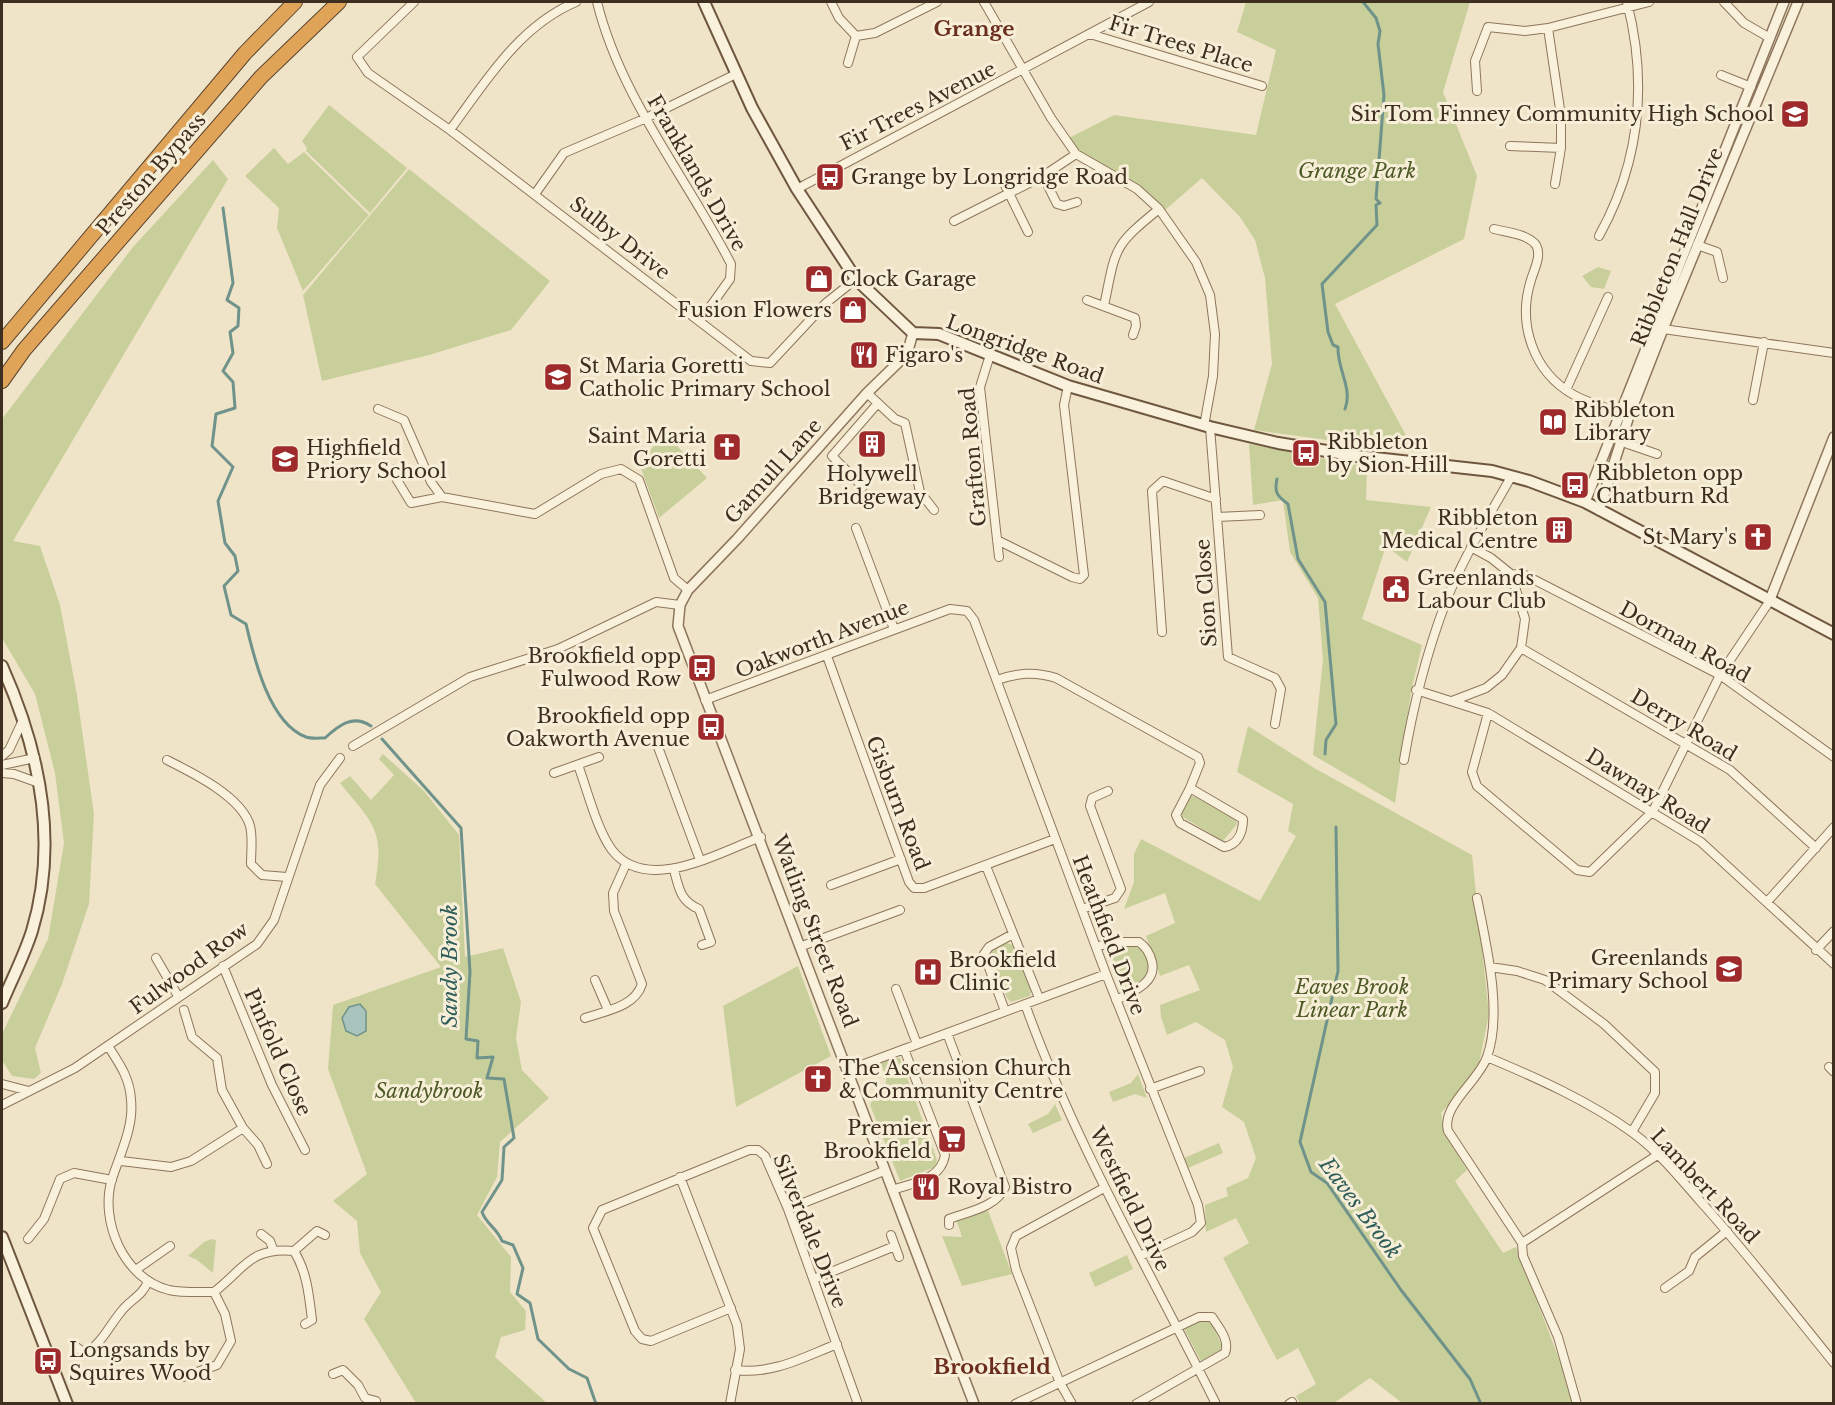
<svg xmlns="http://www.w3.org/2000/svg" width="1835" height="1405" font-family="'Libre Baskerville',serif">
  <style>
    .green { fill: #c9cf9b }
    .water { fill: #a9c4bc; stroke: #6f938a; stroke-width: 1.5 }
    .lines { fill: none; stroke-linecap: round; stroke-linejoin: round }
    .stream { stroke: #6f938a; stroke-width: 3 }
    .minor-casing { stroke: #8d765c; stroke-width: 10 }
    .tertiary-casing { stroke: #8d765c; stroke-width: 12 }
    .secondary-casing { stroke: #6f573f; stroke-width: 14 }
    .motorway-casing { stroke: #5b4430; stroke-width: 16 }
    .minor { stroke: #faf1dc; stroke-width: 8 }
    .tertiary { stroke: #faf1dc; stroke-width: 9 }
    .secondary { stroke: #faf1dc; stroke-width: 10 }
    .motorway { stroke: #e0a458; stroke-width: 14 }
    .labels { text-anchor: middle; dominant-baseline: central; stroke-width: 6; stroke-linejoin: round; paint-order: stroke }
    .street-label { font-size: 20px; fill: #3d2e20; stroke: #f7eed8 }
    .poi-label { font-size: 20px; fill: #3d2e20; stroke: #f7eed8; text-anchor: start }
    .park-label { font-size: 20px; font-style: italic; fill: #4d5a26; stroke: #f7eed8 }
    .neighbourhood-label { font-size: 21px; font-weight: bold; fill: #6b2e1e; stroke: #f7eed8 }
    .water-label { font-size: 21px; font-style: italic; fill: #2f5d5a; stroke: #f7eed8 }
  </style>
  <rect width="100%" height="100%" fill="#f0e4c8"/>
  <path class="green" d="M1246,2h224l-27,90 34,84 -13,63 -129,65 80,148 -161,-22 18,-66 -7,-86 -10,-38 -15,-23 -38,-39 -37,32 -25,-23 -63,-36 -10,-12 47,-24 142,20 20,-85 -39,-18z
    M329,105l78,63 -37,45 -64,-62 1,-3 -5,-7z
    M274,148l14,16 16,-12 65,63 -66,76 -26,-63 2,-20 -34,-32z
    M213,160l15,19 -215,362 27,5 20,59 17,90 17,119 -5,90 -27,80 -27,64 6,25 -7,6 -22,-3 -10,-16v-26l46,-95 16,-96 -9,-70 -20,-79 -33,-56v-219l131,-172z
    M409,169l141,112 -39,49 -82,25 -107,26 -19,-86z
    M1598,267l13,4 -7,18 -13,-2 -9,-11z
    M665,433l42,45 -48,40 -20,-55z
    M1249,444l118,23 -1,33 65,7 -24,55 -21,-16 -24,73 60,26 -11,47 -16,111 -82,-48 10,-96 -5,-61 -28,-46 -7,-52 -30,5z
    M1248,726l68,43 156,86 17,159 -12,60 -36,39 3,18 23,39 -12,11 48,72 13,-6 60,156h-174l-32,-25 -36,25h-34l-4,-7 20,-12 -18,-36 -21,12 -54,-102 26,-15 -13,-25 -30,14 -1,-27 23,-9 -2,-8 22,-10 8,-20 -12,-36 -22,-15 11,-40 -8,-27 -29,-18 -29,13 -6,-18 -1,-12 40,-15 -11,-25 -29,11 -14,-40 29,-13 -10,-30 -41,16 10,-27v-28l7,-15 119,62 36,-65 -8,-5 5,-27 -56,-32z
    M383,754l41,37 35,44 6,122 38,-9 18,54 -5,36 6,32 27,28 -49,44 -3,35 -20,38 34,42 -1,35 16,19 -1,19 -24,7 -6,20 52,46h-131l-52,-84 17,-27 -21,-39 -3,-32 -24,-20 34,-27 -39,-105 5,-64 108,-38 -66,-83c10,-55 -2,-60 -35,-101l10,-7 21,24 23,-25 -15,-16z
    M1193,796l42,21 2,7 -14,17 -42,-25 7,-19z
    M1007,943l6,2 18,45 -1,6 -19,6 -4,-4 -17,-44 6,-7z
    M1134,945c12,3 14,13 17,23l-10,13 -17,10 -16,-43z
    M798,966l33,90 -95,51 -13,-101z
    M893,1058h7l37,102 -2,7 -35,14 -30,-76c9,-18 26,-17 9,-42z
    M1138,1074l9,24 -12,-4 -22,8 -4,-10 22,-9z
    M1055,1104l7,16 -29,13 -5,-9 20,-10z
    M1219,1143l4,10 -35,15 -4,-10z
    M987,1208l25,66 -50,12 -20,-50 20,1 -6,-18z
    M212,1239l4,1 -3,33 -16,-13 -9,-4 16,-14z
    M1127,1255l6,14 -38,18 -6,-14z
    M1204,1319l7,3 11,24 -2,6 -19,9 -18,-34z"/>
  <path class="water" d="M360,1004l6,7v20l-9,5 -11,-5 -4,-13 7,-11z"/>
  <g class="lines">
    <path class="stream" d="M223,208l10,75 -6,17 12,8 -1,18 -8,6 3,21 -10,18 10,11 2,26 -19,6 -4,32 21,21 -15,34 7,42 10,13 3,15 -14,15 7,29 15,9c8,34 23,99 60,113 5,2 13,1 19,1 14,-13 28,-24 46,-12
      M1345,409c8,-21 -8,-40 -7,-62l-5,-2 -5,-13 -6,-48 55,-59 -1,-20 4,-2 -4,-4 8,-104 -6,-51 2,-13 -4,-13 -13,-16
      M1277,479c-3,13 0,17 11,25l10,55 27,43 11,122 -10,16 -1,14
      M382,739l79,89 9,144 -4,67 12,2 -1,17 16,-1 -6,21 17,1 10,59 -10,9 -2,33 -20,32c4,12 15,16 20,29l11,4 10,23 -6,26 13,9 8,36 31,30 18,9 9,26
      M1336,827l2,144 -38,171 11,30 16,11 74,107 69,89 11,25"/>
    <g class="minor-casing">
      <path id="minor" d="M414,2l-57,55 11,16 82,57 301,231 19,2 56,-60 30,-24
        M597,2c24,97 89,174 134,262l-1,15 -30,42
        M831,2l8,16 17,18 19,-3 62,-31
        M984,2l67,116 25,36 61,35 22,20 37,53 14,33 5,39 -2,42 -9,50
        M1724,2l20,21 26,15
        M1090,34l172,52
        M848,63l8,-27
        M1721,75l30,12
        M1477,91l-2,-30 13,-34 37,4 23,-3 101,-26
        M450,130c36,-49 69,-104 126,-128
        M1510,146l51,2v-32l-13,-88
        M1043,176l14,28 7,2 13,-4
        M1002,179l26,53
        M1555,184l6,-36
        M797,189l352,-187
        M535,194l29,-41 80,-34 92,-45
        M954,221l89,-45 33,-22
        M1494,229c12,3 34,5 42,16 6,10 -2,25 -5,35 -14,44 2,92 43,115 16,9 35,13 52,20
        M1599,236c41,-74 49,-152 28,-234
        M1697,245l20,7 6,26
        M1087,300l48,18 1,8 -3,9
        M1104,306c12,-58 8,-59 55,-97
        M1663,329l171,24
        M990,355l-10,32 19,170
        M1566,390l42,-93
        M867,393l28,26 10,4 15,69 14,18
        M1753,400l11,-58
        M378,409l26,11 27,62 11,15 93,17 66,-40 20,-5 18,11 35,98 14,12
        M1210,427l18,230 47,21 6,11 -6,35
        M1622,442l35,12
        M395,469l2,11 14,23 31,-6
        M863,487l-31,-31 46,-53
        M1217,517l43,-2
        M856,528l38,101
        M997,540l75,37 8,2 4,-4 -20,-170 4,-19
        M1511,574l14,1 195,100 114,82
        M1162,632l-10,-141 11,-10 53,18
        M1521,648l209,122 86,78
        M827,656l82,226 5,6h10l131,-49
        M997,680c21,-7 37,-9 59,-2l142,79 2,6 -10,25 53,31c0,13 -5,26 -19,28l-44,-24 -4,-8 14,-27
        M1416,690l72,23 213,129 133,122
        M705,700l245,-91 17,2 7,9 132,354 92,231 3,18 -9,9 -52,24
        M1452,701l34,-13 16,-13 19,-27 4,-29 -14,-45 -20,-16 -20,-11
        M1488,713l-16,59 5,14 100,84 13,2 63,-61 67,-136 49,-73
        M353,746l117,-69 88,-28 98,-47 24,3
        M658,747l42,113
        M2,756l7,-6 14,-30
        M167,760c26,13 75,37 83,66 3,11 1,26 1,38l11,11 25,2
        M1404,760c9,-54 22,-105 41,-156 17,-45 43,-86 66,-127
        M2,765l33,-7
        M578,765c9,24 19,65 34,85 35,45 107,2 149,-13
        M2,773l12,1 25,9
        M554,773l45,-16
        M986,866l53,132
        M674,870c5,18 6,31 25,39l12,33 -9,3
        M831,885l70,-26
        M1477,898c9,46 26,114 10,159 -9,25 -46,49 -39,74l74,112 1,13 35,81 19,67
        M1767,902l67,-75
        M1082,909l33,-11 6,-9 -31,-83 2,-8 16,-7
        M802,946l98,-36
        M1096,947l16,-5h27c7,5 11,11 13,20 5,21 -20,30 -36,38
        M1816,950l18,-19
        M156,958l22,38
        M223,966l49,119 33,65
        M1490,967l27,4 28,9 59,44 51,48v21l-23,39
        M595,980l13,30
        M896,989l21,55
        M1025,1004c50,140 125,267 191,400
        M184,1010l8,27 25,21 5,32 21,38 15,17 9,19
        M1005,1011l-21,-57 5,-7 24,-13
        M585,1018c20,-7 50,-11 57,-34l-28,-73 -1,-18 13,-29
        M947,1033l58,154c-8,20 -38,25 -56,32v6
        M108,1046c11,17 22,32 23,54 3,27 -11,54 -19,79 -13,42 12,100 57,111 14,3 30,2 45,2 31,-24 36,-45 80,-41 13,21 15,44 18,69l-7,4
        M1487,1057c50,21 102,44 146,76 26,19 46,44 67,68 47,52 90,108 134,162
        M1829,1067l5,5
        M848,1070l258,-96
        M2,1084l27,7
        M1150,1089l50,-18
        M2,1105l73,-37 182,-124 17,-24 46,-135 20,-27
        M121,1161l50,6 20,-6 52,-33
        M680,1177l57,148 3,24 -10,55
        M892,1190c21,-7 49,-10 53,-35l-41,-106
        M788,1209l96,-38
        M261,1234l9,7 3,8
        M891,1235l8,22
        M28,1239l16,-20 16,-40 14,-6 38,7
        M1522,1243l137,-89
        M294,1251l23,-20 8,4
        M137,1269l33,-23
        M814,1279l81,-33
        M1665,1288l24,-17 6,-14 32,-26
        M731,1308l-80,33 -9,-2 -7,-8 -42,-103 9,-18 147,-60h9l7,6 23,53 70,195
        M75,1346l11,8c16,-12 22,-26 34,-41 9,-13 23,-17 28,-32
        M735,1370c37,5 69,-13 102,-26
        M333,1374l10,-4 15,15 7,13 11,3
        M183,1377l34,-12 14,-24 -6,-27 -11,-22
        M1015,1404l184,-87h13c7,11 18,23 13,36l-89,51
        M1072,1404l-12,-21 -44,-113 -5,-22 5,-12 88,-48
        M1289,1404l3,-2"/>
    </g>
    <g class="tertiary-casing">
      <path id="tertiary" d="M913,333l-6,21 -40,39 -130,146 -49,51 -8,15 -2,21 296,778
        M1585,502l199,-500
        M1599,510l30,-94 34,-87 135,-327
        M1769,602l65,-165"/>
    </g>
    <g class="secondary-casing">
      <path id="secondary" d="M704,2l48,106 45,81 59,90 57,54 26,1 129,52 142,41 68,16 79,13 135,15 37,10 56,21 249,132
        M2,666c37,83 57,176 30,265 -8,25 -20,48 -30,72
        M2,1237l65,167"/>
    </g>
    <g class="motorway-casing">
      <path id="motorway" d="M2,342l243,-289 50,-51
        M2,381l22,-31 237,-273 78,-75"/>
    </g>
    <use href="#minor" class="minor"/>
    <use href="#tertiary" class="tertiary"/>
    <use href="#secondary" class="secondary"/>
    <use href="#motorway" class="motorway"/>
  </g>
  <defs>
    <g id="school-square" transform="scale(1.5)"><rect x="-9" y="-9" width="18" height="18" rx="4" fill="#9e2a2b" stroke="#f7eed8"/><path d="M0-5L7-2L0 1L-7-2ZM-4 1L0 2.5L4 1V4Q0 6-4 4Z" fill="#fff"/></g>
    <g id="bus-square" transform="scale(1.5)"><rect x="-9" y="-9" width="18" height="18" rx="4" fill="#9e2a2b" stroke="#f7eed8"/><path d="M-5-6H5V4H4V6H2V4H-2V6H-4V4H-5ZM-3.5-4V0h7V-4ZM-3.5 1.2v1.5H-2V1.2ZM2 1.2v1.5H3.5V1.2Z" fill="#fff"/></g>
    <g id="shop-square" transform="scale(1.5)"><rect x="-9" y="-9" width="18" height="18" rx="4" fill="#9e2a2b" stroke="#f7eed8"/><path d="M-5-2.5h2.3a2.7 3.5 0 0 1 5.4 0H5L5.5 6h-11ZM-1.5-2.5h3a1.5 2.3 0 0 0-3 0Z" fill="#fff"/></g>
    <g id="restaurant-square" transform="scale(1.5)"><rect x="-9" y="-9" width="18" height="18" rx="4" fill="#9e2a2b" stroke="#f7eed8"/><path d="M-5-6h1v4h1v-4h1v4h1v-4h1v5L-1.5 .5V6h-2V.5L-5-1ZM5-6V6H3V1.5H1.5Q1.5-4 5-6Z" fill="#fff"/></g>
    <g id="library-square" transform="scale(1.5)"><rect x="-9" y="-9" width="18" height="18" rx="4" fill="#9e2a2b" stroke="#f7eed8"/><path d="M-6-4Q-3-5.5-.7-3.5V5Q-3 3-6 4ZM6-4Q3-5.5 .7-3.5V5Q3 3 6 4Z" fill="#fff"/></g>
    <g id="building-square" transform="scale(1.5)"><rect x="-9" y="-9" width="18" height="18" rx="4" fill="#9e2a2b" stroke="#f7eed8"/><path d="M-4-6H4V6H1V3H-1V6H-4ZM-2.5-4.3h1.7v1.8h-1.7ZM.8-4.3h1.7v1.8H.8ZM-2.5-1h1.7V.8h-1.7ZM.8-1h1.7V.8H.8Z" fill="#fff"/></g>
    <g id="church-square" transform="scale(1.5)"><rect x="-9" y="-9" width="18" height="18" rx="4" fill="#9e2a2b" stroke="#f7eed8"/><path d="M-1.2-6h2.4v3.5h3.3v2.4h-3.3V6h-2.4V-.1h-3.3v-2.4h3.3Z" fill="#fff"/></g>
    <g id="civic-square" transform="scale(1.5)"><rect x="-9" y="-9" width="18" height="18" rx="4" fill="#9e2a2b" stroke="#f7eed8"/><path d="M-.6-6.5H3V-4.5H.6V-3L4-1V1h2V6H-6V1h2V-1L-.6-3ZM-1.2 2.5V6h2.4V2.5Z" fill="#fff"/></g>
    <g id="hospital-square" transform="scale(1.5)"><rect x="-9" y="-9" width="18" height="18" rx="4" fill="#9e2a2b" stroke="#f7eed8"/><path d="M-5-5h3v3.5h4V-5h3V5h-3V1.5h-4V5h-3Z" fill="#fff"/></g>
    <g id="supermarket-square" transform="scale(1.5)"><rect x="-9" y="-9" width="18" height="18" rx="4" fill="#9e2a2b" stroke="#f7eed8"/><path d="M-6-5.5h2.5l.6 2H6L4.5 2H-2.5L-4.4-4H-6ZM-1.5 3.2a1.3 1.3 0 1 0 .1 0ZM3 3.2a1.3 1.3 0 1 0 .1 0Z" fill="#fff"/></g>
  </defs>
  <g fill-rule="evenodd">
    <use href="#school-square" x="1795" y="114"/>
    <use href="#bus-square" x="830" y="177"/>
    <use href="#shop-square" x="819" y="279"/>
    <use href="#shop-square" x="853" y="310"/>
    <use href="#restaurant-square" x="864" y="355"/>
    <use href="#school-square" x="558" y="377"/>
    <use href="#library-square" x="1553" y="422"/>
    <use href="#building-square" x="872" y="444"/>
    <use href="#church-square" x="727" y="447"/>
    <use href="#bus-square" x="1306" y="453"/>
    <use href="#school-square" x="285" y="459"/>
    <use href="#bus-square" x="1575" y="485"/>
    <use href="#building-square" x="1559" y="530"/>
    <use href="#church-square" x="1758" y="537"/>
    <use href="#civic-square" x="1396" y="589"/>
    <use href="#bus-square" x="702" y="668"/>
    <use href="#bus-square" x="711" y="727"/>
    <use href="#school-square" x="1729" y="969"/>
    <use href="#hospital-square" x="928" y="972"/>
    <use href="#church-square" x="818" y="1079"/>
    <use href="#supermarket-square" x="952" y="1139"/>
    <use href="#restaurant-square" x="926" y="1187"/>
    <use href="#bus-square" x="48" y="1361"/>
  </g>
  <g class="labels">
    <g class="street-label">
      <text transform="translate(1181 44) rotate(17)">Fir Trees Place</text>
      <text transform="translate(918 106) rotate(-27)">Fir Trees Avenue</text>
      <text transform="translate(697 173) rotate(60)">Franklands Drive</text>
      <text transform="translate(151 174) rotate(-49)">Preston Bypass</text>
      <text transform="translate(620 238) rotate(38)">Sulby Drive</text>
      <text transform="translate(1677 247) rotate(-68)">Ribbleton Hall Drive</text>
      <text transform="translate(1025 349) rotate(20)">Longridge Road</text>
      <text transform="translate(973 457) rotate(-95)">Grafton Road</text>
      <text transform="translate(773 471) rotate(-48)">Gamull Lane</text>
      <text transform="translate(1206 593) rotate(-94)">Sion Close</text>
      <text transform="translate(822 639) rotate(-21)">Oakworth Avenue</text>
      <text transform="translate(1685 642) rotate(29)">Dorman Road</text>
      <text transform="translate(1684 725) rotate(31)">Derry Road</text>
      <text transform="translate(1648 791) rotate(32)">Dawnay Road</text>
      <text transform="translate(898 803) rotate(69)">Gisburn Road</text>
      <text transform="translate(815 931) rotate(69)">Watling Street Road</text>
      <text transform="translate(1109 935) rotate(69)">Heathfield Drive</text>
      <text transform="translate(189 968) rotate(-36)">Fulwood Row</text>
      <text transform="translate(278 1052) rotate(66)">Pinfold Close</text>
      <text transform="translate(1705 1186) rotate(47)">Lambert Road</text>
      <text transform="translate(1130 1199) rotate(64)">Westfield Drive</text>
      <text transform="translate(810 1231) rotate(68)">Silverdale Drive</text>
    </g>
    <g class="poi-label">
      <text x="1774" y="114" text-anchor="end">Sir Tom Finney Community High School</text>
      <text x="851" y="177">Grange by Longridge Road</text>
      <text x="840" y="279">Clock Garage</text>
      <text x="832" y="310" text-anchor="end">Fusion Flowers</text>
      <text x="885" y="355">Figaro's</text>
      <text x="579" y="366">St Maria Goretti<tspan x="579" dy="23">Catholic Primary School</tspan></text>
      <text x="1574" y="410">Ribbleton<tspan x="1574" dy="23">Library</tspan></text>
      <text x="706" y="436" text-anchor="end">Saint Maria<tspan x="706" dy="23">Goretti</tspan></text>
      <text x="1327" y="442">Ribbleton<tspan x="1327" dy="23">by Sion Hill</tspan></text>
      <text x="306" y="448">Highfield<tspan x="306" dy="23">Priory School</tspan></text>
      <text x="1596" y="473">Ribbleton opp<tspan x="1596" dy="23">Chatburn Rd</tspan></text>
      <text x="872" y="474" text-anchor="middle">Holywell<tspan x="872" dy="23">Bridgeway</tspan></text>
      <text x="1538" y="518" text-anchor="end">Ribbleton<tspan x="1538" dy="23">Medical Centre</tspan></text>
      <text x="1737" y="537" text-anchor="end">St Mary's</text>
      <text x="1417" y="578">Greenlands<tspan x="1417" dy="23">Labour Club</tspan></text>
      <text x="681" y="656" text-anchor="end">Brookfield opp<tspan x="681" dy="23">Fulwood Row</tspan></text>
      <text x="690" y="716" text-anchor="end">Brookfield opp<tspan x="690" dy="23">Oakworth Avenue</tspan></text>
      <text x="1708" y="958" text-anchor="end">Greenlands<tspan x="1708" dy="23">Primary School</tspan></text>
      <text x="949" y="960">Brookfield<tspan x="949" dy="23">Clinic</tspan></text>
      <text x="839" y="1068">The Ascension Church<tspan x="839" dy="23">&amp; Community Centre</tspan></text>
      <text x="931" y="1128" text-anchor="end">Premier<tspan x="931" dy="23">Brookfield</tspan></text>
      <text x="947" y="1187">Royal Bistro</text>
      <text x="69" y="1350">Longsands by<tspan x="69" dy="23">Squires Wood</tspan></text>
    </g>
    <g class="park-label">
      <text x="1357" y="171">Grange Park</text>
      <text x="1352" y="987">Eaves Brook<tspan x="1352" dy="23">Linear Park</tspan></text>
      <text x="429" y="1091">Sandybrook</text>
    </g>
    <g class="neighbourhood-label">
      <text x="974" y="29">Grange</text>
      <text x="992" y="1367">Brookfield</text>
    </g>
    <g class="water-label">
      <text transform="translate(450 966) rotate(-90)">Sandy Brook</text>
      <text transform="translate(1360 1208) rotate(53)">Eaves Brook</text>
    </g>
  </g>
  <rect width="1835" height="1405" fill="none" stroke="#3d2e20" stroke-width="6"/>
</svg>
